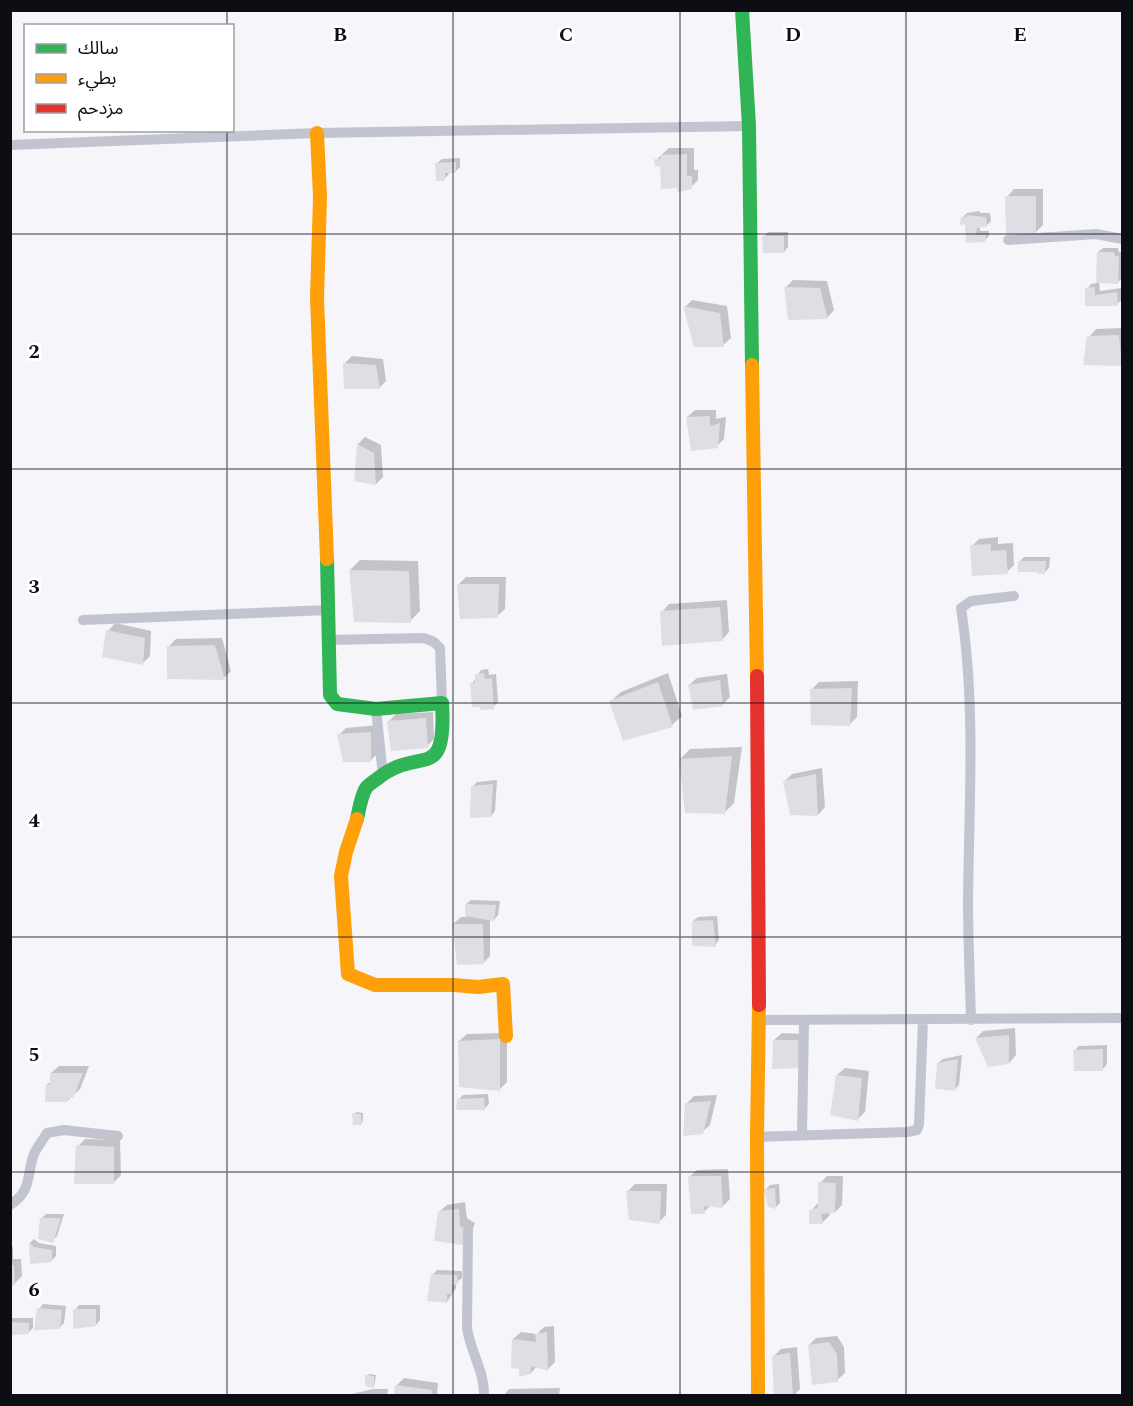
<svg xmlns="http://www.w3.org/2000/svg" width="1133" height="1406" font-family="Spectral,'Noto Sans Arabic',serif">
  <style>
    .shadow { fill: #0003 }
    .building { fill: #dedee4 }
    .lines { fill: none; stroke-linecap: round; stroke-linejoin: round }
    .street { stroke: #c2c4cf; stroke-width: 10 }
    .fast { stroke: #30b455; stroke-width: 14 }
    .slow { stroke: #ff9f0a; stroke-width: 14 }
    .jam { stroke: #e5322d; stroke-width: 14 }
    .grid { fill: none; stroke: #0d0e14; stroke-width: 1.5; stroke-opacity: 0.55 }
    .grid-label { font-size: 20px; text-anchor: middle; font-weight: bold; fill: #0d0e14; stroke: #fff; stroke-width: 6; stroke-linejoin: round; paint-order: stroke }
  </style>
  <rect width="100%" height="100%" fill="#f5f5fa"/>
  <path class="shadow" d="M669,148h25v22h4v10l-7,7 -35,-27z
    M460,158v9l-4,4h-7v3l-5,5 -7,-16 5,-4z
    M1014,189h29v36l-7,7 -29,-35z
    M980,211v2h10l1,8 -5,5h-6v5h9v5l-5,5 -16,1 -2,-19 -4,-5 5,-5z
    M768,232h20v15l-4,5 -20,-15z
    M1103,248h15l1,4h3v26l-4,4 -19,-1 1,10 21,-3 1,12 -5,4 -30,1v-16l4,-5 6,-1 1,-31z
    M793,280l34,1 7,29 -7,8 -41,-31z
    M692,300l35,6 4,32 -8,7 -38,-38z
    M1122,328v37l-33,-28 7,-8z
    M352,356l31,3 3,22 -7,7h-33l-1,-25z
    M695,410h21v9l10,-2 -2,22 -7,7 -30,-29z
    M365,437l16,8 2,32 -7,7 -21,-4 3,-36z
    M998,537v7l15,-1 1,22 -7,7 -35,-26 7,-7z
    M1024,557h26l-1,11 -5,5 -25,-11z
    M360,560l58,1 2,50 -10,10 -60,-51z
    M466,577h40l-1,32 -8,7 -38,-32z
    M727,600l2,32 -7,8 -60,-28 7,-8z
    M115,623l36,8 -1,25 -7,7 -35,-32z
    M222,638l9,33 -7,7 -55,-32 7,-7z
    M488,669l1,6 7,-1 2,28 -5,5 -21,-23 9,-14z
    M668,673l14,43 -10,9 -61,-24 10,-9z
    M727,674l3,23 -7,7 -34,-19 8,-7z
    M858,681l-1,36 -7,7 -38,-35 7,-7z
    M433,712l1,27 -7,7 -38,-25 7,-7z
    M378,725v28l-7,7 -32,-25 7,-7z
    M742,747l-8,56 -10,10 -44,-54 10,-10z
    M822,768l3,39 -7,8 -34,-33 8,-8z
    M497,780l-2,31 -4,5 -18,-30 4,-4z
    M471,900l29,1 -2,14 -4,5 -4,-1v37l-7,7 -30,-39 8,-7h5v-13z
    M717,916l2,24 -4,5 -22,-24 5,-4z
    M1015,1028l1,27 -7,8 -20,3 -13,-28 7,-7z
    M507,1033v49l-7,7 -41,-48 8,-7z
    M782,1033l23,1 -7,33 -24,-27z
    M1107,1045v19l-4,5 -28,-19 4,-4z
    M962,1055l-3,30 -4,4 -17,-26 5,-4z
    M59,1066h30l-9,23 -13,12 -20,-16 4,-4v-8z
    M845,1068l24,3 -4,41 -7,7 -21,-44z
    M488,1094l1,10 -4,4 -27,-8 5,-5z
    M717,1095l-7,30 -8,7 -16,-28 8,-8z
    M356,1112l7,1v8l-2,2 -7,-9z
    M85,1139l35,1 1,35 -7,7 -36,-36z
    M728,1169l2,30 -7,7 -12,-1 -7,7 -15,-35 8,-7z
    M827,1176h16l-1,29 -7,7h-6l1,3 -7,7 -12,-11 7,-8 2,-20z
    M635,1184h32l-1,31 -7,7 -31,-31z
    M779,1184l1,19 -5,5 -9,-19 4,-4z
    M465,1202l2,16 8,5 -5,13 -31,-24 8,-7z
    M46,1214h18l-7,22 -5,5 -11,-22z
    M34,1239l5,4 17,3v10l-5,5 -19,1 -2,-19z
    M10,1247h3v12h8l1,17 -7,7h-5z
    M437,1270l25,1v7l-6,5v5l-9,14 -15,-27z
    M43,1304l23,2 -2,17 -5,5 -20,-19z
    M79,1305h21v15l-4,5 -21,-15z
    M10,1318h23v10l-4,4 -19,1z
    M554,1326l1,36 -7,7 -11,-3 -6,7 -18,-34 8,-7 16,2 7,-7z
    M837,1336l7,11 1,26 -8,7 -28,-35 7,-7z
    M797,1347l3,42 -7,7h-18l-1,-40 7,-7z
    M369,1374l7,1 -2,12 -7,-11z
    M404,1378l34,5 -1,13h-42l1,-10z
    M560,1388l-1,8h-56l6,-7z
    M373,1389h15l-1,7h-44z"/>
  <path class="building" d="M687,154v22h5v13l-15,3v-4l-16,1 -1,-23 -5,1 -1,-8h7l-1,-4z
    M456,162v11h-11v8h-9l-1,-18z
    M1005,196h31v38h-30z
    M967,215l19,2 1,10 -10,1 -1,7h10l-1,7 -19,1 -1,-19 -5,1 1,-8h5z
    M762,236h22v17h-21z
    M1097,252h17l1,4h4l-1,28 -22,-1z
    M784,287l36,1 8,31 -40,1z
    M1095,287v8l22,-3 1,14h-33v-18z
    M683,306l37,7 4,34h-30z
    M1119,335l3,31 -39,-1 4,-29z
    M343,363l33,2 4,24h-36z
    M710,416v10l10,-3 -2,25 -27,3 -5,-34z
    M357,444l17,9 2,32 -22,-4z
    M991,544v7l15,-1 2,24 -36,2 -2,-31z
    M1018,561h28l-1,13h-7l-1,-2h-19z
    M349,570l60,1 2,52 -57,-1z
    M457,584h42l-1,34 -38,1z
    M720,607l3,34 -61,5 -2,-35z
    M106,630l39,8 -2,27 -41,-8z
    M215,645l10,35 -58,-1v-33z
    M484,673l1,6 7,-1 2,31 -14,1v-3h-8l-2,-24h5v-9z
    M720,680l3,26 -30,4 -5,-25z
    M658,682l15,45 -50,14 -14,-40z
    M852,688l-2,38 -39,-1 -1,-36z
    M426,718l2,30 -37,3 -4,-30z
    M371,732v30h-28l-6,-28z
    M732,756l-7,58 -40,-1 -6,-54z
    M816,774l2,42 -28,-1 -7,-34z
    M493,784l-2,33 -21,1 1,-32z
    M465,904l31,1 -2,16 -29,-5z
    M713,920l3,27 -24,-1v-25z
    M452,924h31l1,40 -27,1z
    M1009,1035v29l-21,3 -13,-29z
    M500,1039v52l-41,-4 -1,-46z
    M773,1040h25l1,28 -27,1z
    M1103,1049v22h-29l-1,-21z
    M958,1059l-3,32 -20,-2 2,-26z
    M50,1073h33l-10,25h-5v4h-23l1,-18 4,1z
    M836,1075l26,3 -4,43 -28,-6z
    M484,1098l1,12h-29l1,-11z
    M711,1101l-8,33 -20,2 2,-33z
    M352,1113l9,1 1,11h-9z
    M76,1145l38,2v37h-40z
    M688,1176h33l2,32 -19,-2 1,8h-14z
    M818,1182l18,1 -1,30 -14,1 2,10h-14v-14l9,-2z
    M775,1188l1,21 -8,-2 -4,-18z
    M626,1191h35l-1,33 -31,-4z
    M459,1209l1,17 8,4 -5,15 -29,-4 4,-30z
    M40,1218h21l-8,25 -15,-4z
    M29,1243l5,4 18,3v12l-22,2z
    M10,1265h4l1,20h-5z
    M431,1274l26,1 1,9 -6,1v9h-5v9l-20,-2z
    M37,1308l25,2 -2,19 -26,1z
    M73,1309h23v17l-23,3z
    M10,1322l19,1v11l-19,1z
    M547,1332l1,39 -17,-5v8l-12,3v-8l-8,-1 1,-29 24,3 -1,-8z
    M829,1342l8,12 1,28 -26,3 -4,-40z
    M790,1353l3,43h-19l-2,-40z
    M365,1375l9,1v12l-9,-2z
    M395,1385l37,5 -1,6h-37z"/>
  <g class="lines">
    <path class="street" d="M10,145l307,-12 432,-7
      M1008,240l88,-6 26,5
      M83,620l245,-10
      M328,640l96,-2 10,4 6,6 2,55
      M376,709l7,66
      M759,1020l363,-2
      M971,1020c-1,-40 -3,-80 -3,-119 1,-98 8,-196 -7,-293l10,-7 43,-5
      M802,1135l2,-114
      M757,1137l150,-5 10,-2 2,-6 4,-104
      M10,1205c23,-15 16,-30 24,-51 3,-7 9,-14 13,-21l17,-3 54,6
      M468,1230l-1,98c3,23 18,44 17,68"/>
    <path class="fast" d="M742,10l7,116 3,239
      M327,559l3,136 7,9 39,5 66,-6c5,83 -23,41 -65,76 -3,2 -9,6 -11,9 -5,8 -7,22 -9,31"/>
    <path class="slow" d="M317,133l3,64 -3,101 10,261
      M752,365l5,311
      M357,819l-11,33 -5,24 7,98 27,11h79l24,2 25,-3 3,52
      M758,1396l-1,-259 2,-132"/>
    <path class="jam" d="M757,676l2,329"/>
  </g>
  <path class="grid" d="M227,10v16M453,10v1386M680,10v1386M906,10v1386M227,130v1266M10,234h1112M10,469h1112M10,703h1112M10,937h1112M10,1172h1112"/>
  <g class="grid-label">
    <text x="340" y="41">B</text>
    <text x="566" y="41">C</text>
    <text x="793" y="41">D</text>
    <text x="1020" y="41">E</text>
    <text x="34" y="358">2</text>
    <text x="34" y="593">3</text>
    <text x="34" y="827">4</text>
    <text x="34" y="1061">5</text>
    <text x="34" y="1296">6</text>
  </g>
  <rect width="1133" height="1406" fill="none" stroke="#0d0e14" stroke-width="24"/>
  <rect x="24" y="24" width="210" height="108" fill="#ffffff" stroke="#9e9fa1" stroke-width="1.5"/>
  <rect x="36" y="44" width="30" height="9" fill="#30b455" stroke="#9e9fa1" stroke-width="1.5"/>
  <text x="78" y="54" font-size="18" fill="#0d0e14">سالك</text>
  <rect x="36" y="74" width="30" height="9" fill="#ff9f0a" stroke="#9e9fa1" stroke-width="1.5"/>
  <text x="78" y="84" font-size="18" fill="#0d0e14">بطيء</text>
  <rect x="36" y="104" width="30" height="9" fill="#e5322d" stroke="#9e9fa1" stroke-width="1.5"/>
  <text x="78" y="114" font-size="18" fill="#0d0e14">مزدحم</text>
</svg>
